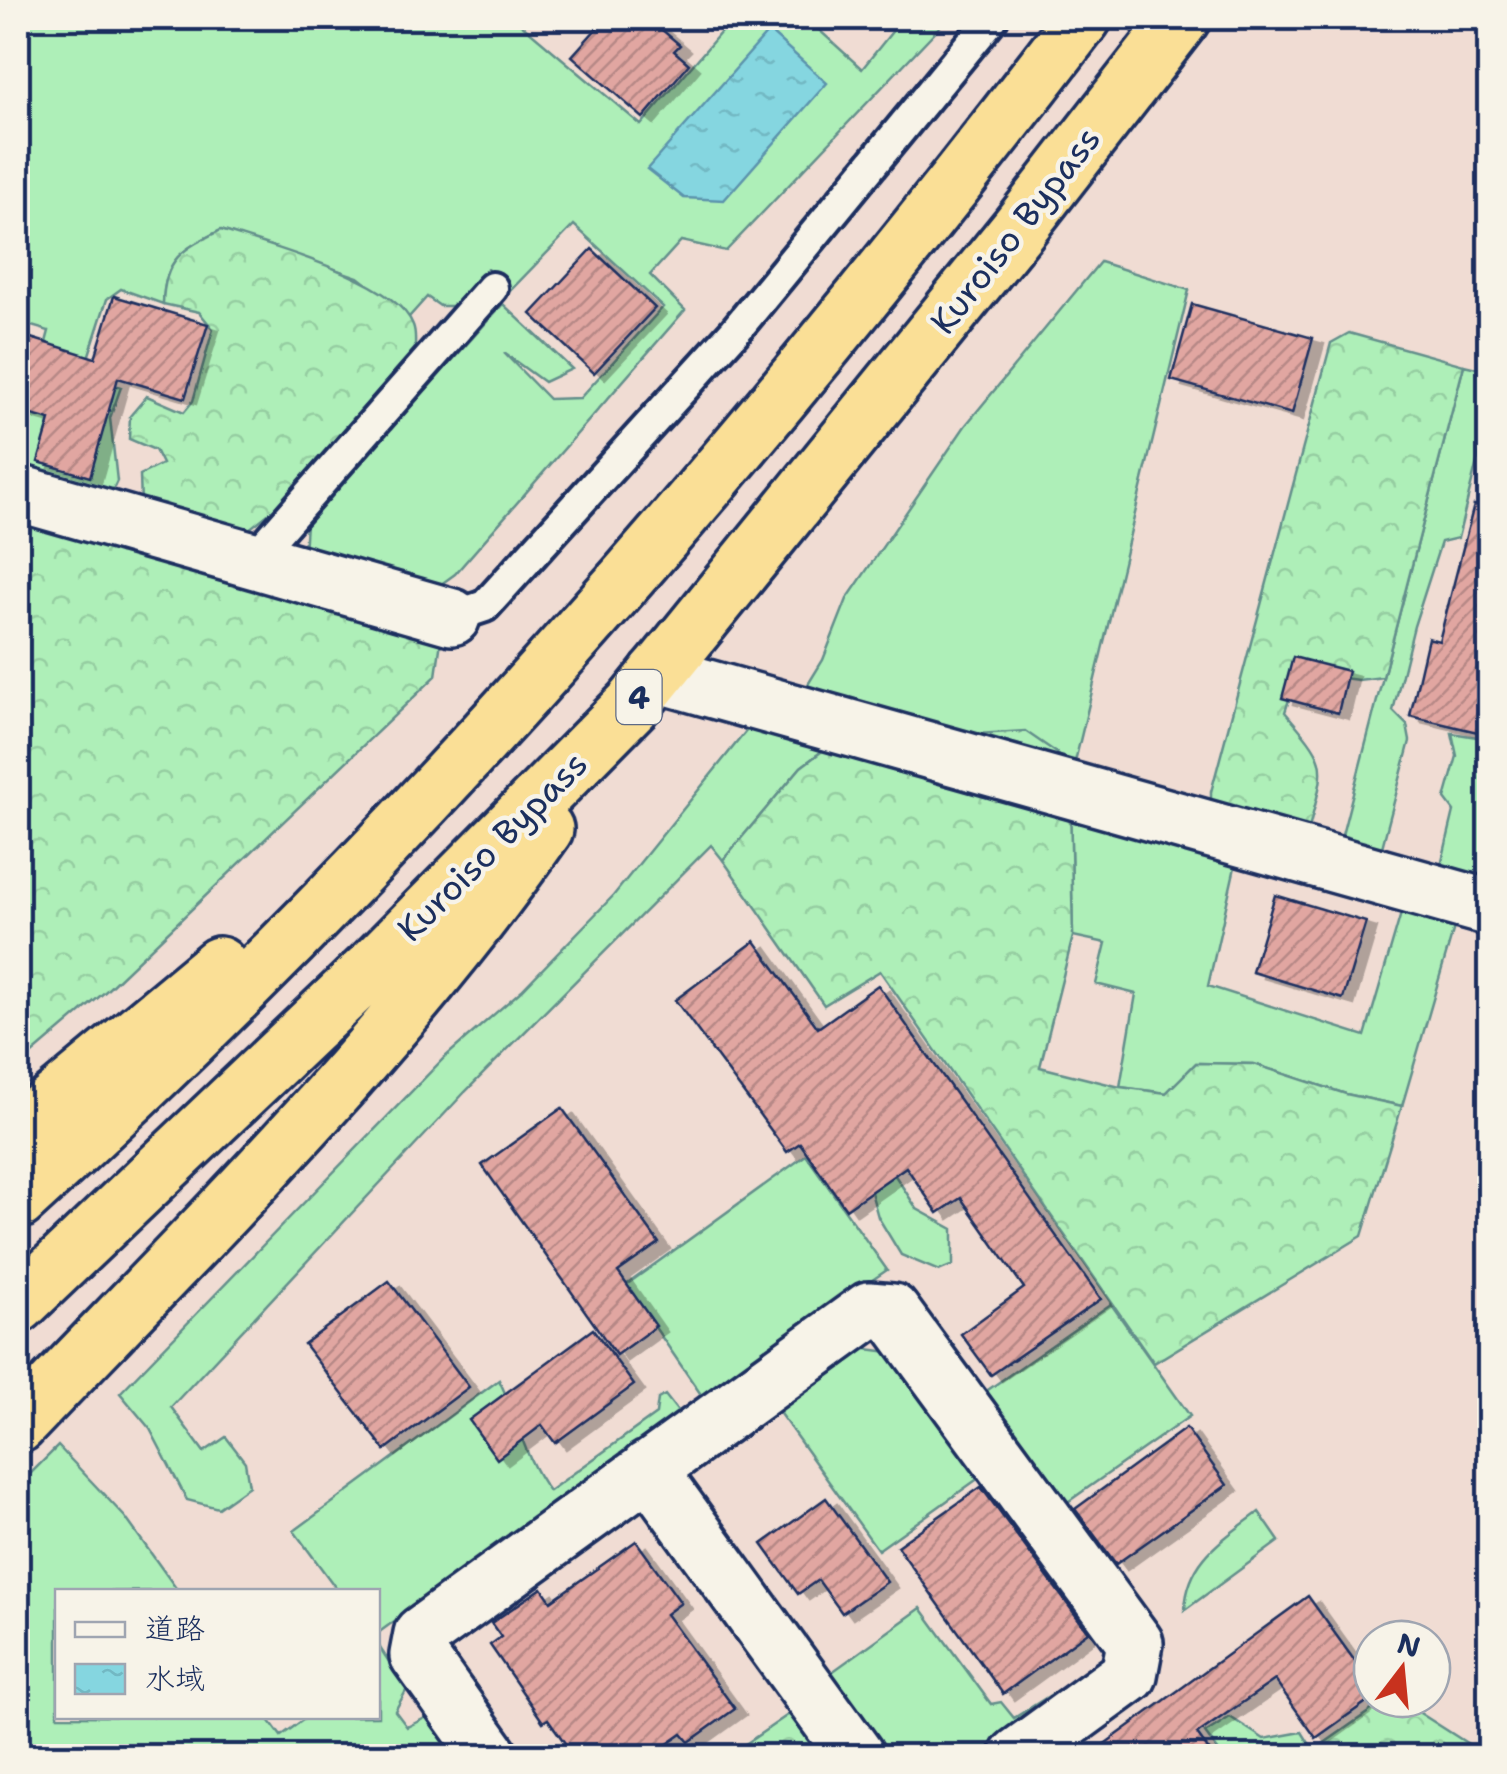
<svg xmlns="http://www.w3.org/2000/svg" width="1507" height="1774" font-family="'Shantell Sans','Klee One',sans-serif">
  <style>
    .grass { fill: #aeefb8; stroke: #648f8b; stroke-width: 2.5; fill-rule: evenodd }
    .forest { fill: url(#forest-crowns); stroke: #648f8b; stroke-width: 2.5 }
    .water { fill: url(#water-ripples); stroke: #5b93ac; stroke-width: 2.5 }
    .building { fill: url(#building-hatch); stroke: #1b2f5e; stroke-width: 2.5; filter: url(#shadow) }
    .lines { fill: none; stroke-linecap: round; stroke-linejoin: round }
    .service-casing { stroke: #1b2f5e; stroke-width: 38 }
    .minor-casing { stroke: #1b2f5e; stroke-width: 62 }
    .trunk-casing { stroke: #1b2f5e; stroke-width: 62 }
    .service { stroke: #f7f3e8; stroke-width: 30 }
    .minor { stroke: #f7f3e8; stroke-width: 55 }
    .trunk { stroke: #fadf96; stroke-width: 55 }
    .labels { text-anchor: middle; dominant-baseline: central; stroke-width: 9; stroke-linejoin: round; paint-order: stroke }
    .shield { fill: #f7f3e8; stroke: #5d6a87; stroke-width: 2.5 }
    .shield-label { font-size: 32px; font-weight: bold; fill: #1b2f5e }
    .street-label { font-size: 35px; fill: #1b2f5e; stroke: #f7f3e8 }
  </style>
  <defs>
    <pattern id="forest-crowns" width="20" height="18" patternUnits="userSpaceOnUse" patternTransform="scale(2.5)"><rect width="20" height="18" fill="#aeefb8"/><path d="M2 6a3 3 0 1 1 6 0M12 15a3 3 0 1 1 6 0" fill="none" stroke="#95cda1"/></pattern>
    <pattern id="water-ripples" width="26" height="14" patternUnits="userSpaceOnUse" patternTransform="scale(2.5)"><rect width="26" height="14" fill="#85d6e0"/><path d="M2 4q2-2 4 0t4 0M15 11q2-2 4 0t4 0" fill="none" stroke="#72b8c3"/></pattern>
    <pattern id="building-hatch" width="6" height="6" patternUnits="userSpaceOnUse" patternTransform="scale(2.5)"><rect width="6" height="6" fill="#e1a6a1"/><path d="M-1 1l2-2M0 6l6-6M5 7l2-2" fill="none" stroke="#b68886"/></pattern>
    <filter id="shadow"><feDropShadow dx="11" dy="6" stdDeviation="0" flood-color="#0004"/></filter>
  </defs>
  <rect width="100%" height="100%" fill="#f0dcd3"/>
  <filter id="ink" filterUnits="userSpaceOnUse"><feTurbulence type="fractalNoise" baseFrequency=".01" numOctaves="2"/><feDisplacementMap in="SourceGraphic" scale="20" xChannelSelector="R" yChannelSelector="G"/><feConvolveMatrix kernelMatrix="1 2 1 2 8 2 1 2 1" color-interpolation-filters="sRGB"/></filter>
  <g filter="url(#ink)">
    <path class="grass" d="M18,18h496l127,107 92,-107h73l56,51 41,-51h45l-222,233 -45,-10 -31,34 35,35 -230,264 -22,16 -129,-37 2,-30 197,-219 69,65 -28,13 -40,-29 45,46 31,-1 83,-91 -89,-82 -64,66 -23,-22 -35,37h-12l-13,-9 -18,20 -51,-40 -137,-47c-38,19 -57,28 -58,74l-42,-15 -14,10 -21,65 8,15 27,8 -11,31 7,63 -7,15 -92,-23v-58l11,-8 20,-76 -31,-9zM52,413l38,63 -51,-14z
      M1100,262l89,28 -117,484 -273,-75 24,-39 24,-61 118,-173z
      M1464,365l25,6v61l-5,2 -26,104 -17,4 -27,84 -21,85 14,14 3,16 -30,114 -40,-12z
      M751,725l82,18 -32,24 -78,93 -12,-15 -246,247 -294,315 33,45 22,-15 19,25 4,24 -31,22 -31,-8 -37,-71 -30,-36 324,-335 78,-68 91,-94z
      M1452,733l37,6 1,121 -6,24 -44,-14 14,-59 -9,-12 12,-43z
      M1070,802l167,56 -29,128 157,50 37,-126 53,14 -53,182 -56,-12 -92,-30 -58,-1 -29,30 -47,-6 16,-93 -40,-10 10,-41 -33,-7z
      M860,1122l57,87 36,20v36l-14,6 -38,-16 -23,-38 -7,-25 -36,-51z
      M806,1155l81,115 -185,126 -76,-111z
      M1111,1304l79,112 -128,90 -80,-112z
      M859,1348l38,5 89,120 -108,77 -105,-146z
      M499,1380c19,38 24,77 50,111l107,-77 2,-15 7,-4 14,18 -301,220v-41l-40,-1 -44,-60z
      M58,1446l67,71 53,74 -120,1v124l209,1 14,19 26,-19 71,-1v-71l29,44 -12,22 12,16 20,-10 27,39h-436v-270z
      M1259,1512l20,29 -94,69c2,-50 37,-70 74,-98z
      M921,1608l70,96 10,-2 13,16 79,-50 -107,88h-112l-49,-79z
      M1230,1717l34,22 38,-7 12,19 -8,5h-84l-17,-23z"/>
    <path class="forest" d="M221,230c45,15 175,49 192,95 3,7 2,15 2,23l-138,159 -29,23 -107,-26 -1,-29 22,-11 -7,-14 -26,-11 1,-23 17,-20 37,16 9,-11 20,-72 -14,-17 -36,-8c1,-46 20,-55 58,-74z
      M1349,333l115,32 -81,312 -25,3 -60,-8 -13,40c46,54 41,49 24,117l-98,-20v-17l120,-449z
      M18,508l423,133 -5,35 -330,315 -88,75z
      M1025,731l32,22 13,49 3,134 -33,131 80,20 46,6 30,-30 58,1 92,30 56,12 -40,130 -208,127 -274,-392 -56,34 -101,-145 78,-93 32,-24z
      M1387,1699h11l89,57h-181z
      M798,1708l39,48h-109z"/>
    <path class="water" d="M769,31l58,52 -103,117 -40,-2 -37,-29z"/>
    <path class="building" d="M606,18h42l32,27 -6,6 15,13 -46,54 -71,-62z
      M592,249l63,59 -61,65 -63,-59z
      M114,296l94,28 -23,74 -67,-20 -28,99 -52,-15 12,-42 -32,-9v-77l77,24z
      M1192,304l121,34 -21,76 -121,-34z
      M1474,505l16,2v228l-80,-19 18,-78 11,3z
      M1293,657l55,14 -10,42 -56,-15z
      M1275,895l91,27 -23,77 -91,-27z
      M755,941l63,87 60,-43 223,314 -110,76 -30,-41 63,-46 -63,-90 -23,15 -32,-46 -60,42 -46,-66 -13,9 -112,-152z
      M562,1108l97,135 -41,29 38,54 -40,29 -134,-190z
      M389,1281l80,106 -84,63 -81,-106z
      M593,1329l41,56 -79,58 -13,-18 -45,34 -28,-39z
      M1186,1428l41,57 -111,79 -41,-55z
      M981,1487l107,145 -85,62 -106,-148z
      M826,1498l61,84 -45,31 -24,-33 -20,14 -36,-50z
      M636,1541l45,62 -15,11 69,95 -46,33 -7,-8 -32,22h-76l-26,-37 -5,3 -53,-77 11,-8 -10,-14 51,-35 9,13z
      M1308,1596l64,89v13l-56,40 -41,-58 -78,54 16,22h-125z"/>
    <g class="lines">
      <g class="service-casing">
        <path id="service" d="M254,558l238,-270
          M452,617l33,-11 250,-275 257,-313"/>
      </g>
      <g class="minor-casing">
        <path id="minor" d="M18,493l434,124
          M657,674l833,234
          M648,1469l208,287
          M490,1756l-72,-101 4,-21 447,-324 23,2 243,331 -6,32 -111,81"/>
      </g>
      <g class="trunk-casing">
        <path id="trunk" d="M18,1132l201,-167
          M18,1201c394,-356 743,-762 1065,-1183
          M18,1305l352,-335 263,-266 385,-475 164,-211
          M18,1425c182,-191 375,-379 527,-596"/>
      </g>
      <use href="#service" class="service"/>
      <use href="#minor" class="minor"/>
      <use href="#trunk" class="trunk"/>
    </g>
  </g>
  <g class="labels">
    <rect class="shield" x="616.5" y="670" width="45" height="54" rx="8"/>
    <g class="shield-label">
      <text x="639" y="697">4</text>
    </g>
    <g class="street-label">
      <text transform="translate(1015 230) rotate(-52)">Kuroiso Bypass</text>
      <text transform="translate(492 846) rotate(-45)">Kuroiso Bypass</text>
    </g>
  </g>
  <rect width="1507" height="1774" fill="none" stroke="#f7f3e8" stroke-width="60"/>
  <rect x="30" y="30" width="1447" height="1714" fill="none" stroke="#1b2f5e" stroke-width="4" filter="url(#ink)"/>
  <rect x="55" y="1589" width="325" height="130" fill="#f7f3e8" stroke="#9fa5b1" stroke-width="2.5"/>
  <rect x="75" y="1622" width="50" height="15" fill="#f7f3e8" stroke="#9fa5b1" stroke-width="2.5"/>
  <text x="145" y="1639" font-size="30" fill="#1b2f5e">道路</text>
  <rect x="75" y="1664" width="50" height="30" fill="url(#water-ripples)" stroke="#9fa5b1" stroke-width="2.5"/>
  <text x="145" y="1689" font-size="30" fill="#1b2f5e">水域</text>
  <g transform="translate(1402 1669) rotate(16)"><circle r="48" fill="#f7f3e8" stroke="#9fa5b1" stroke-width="2.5"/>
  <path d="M0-8L18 38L0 25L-18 38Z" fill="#c8321e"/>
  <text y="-15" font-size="28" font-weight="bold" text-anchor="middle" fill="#1b2f5e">N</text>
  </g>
</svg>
